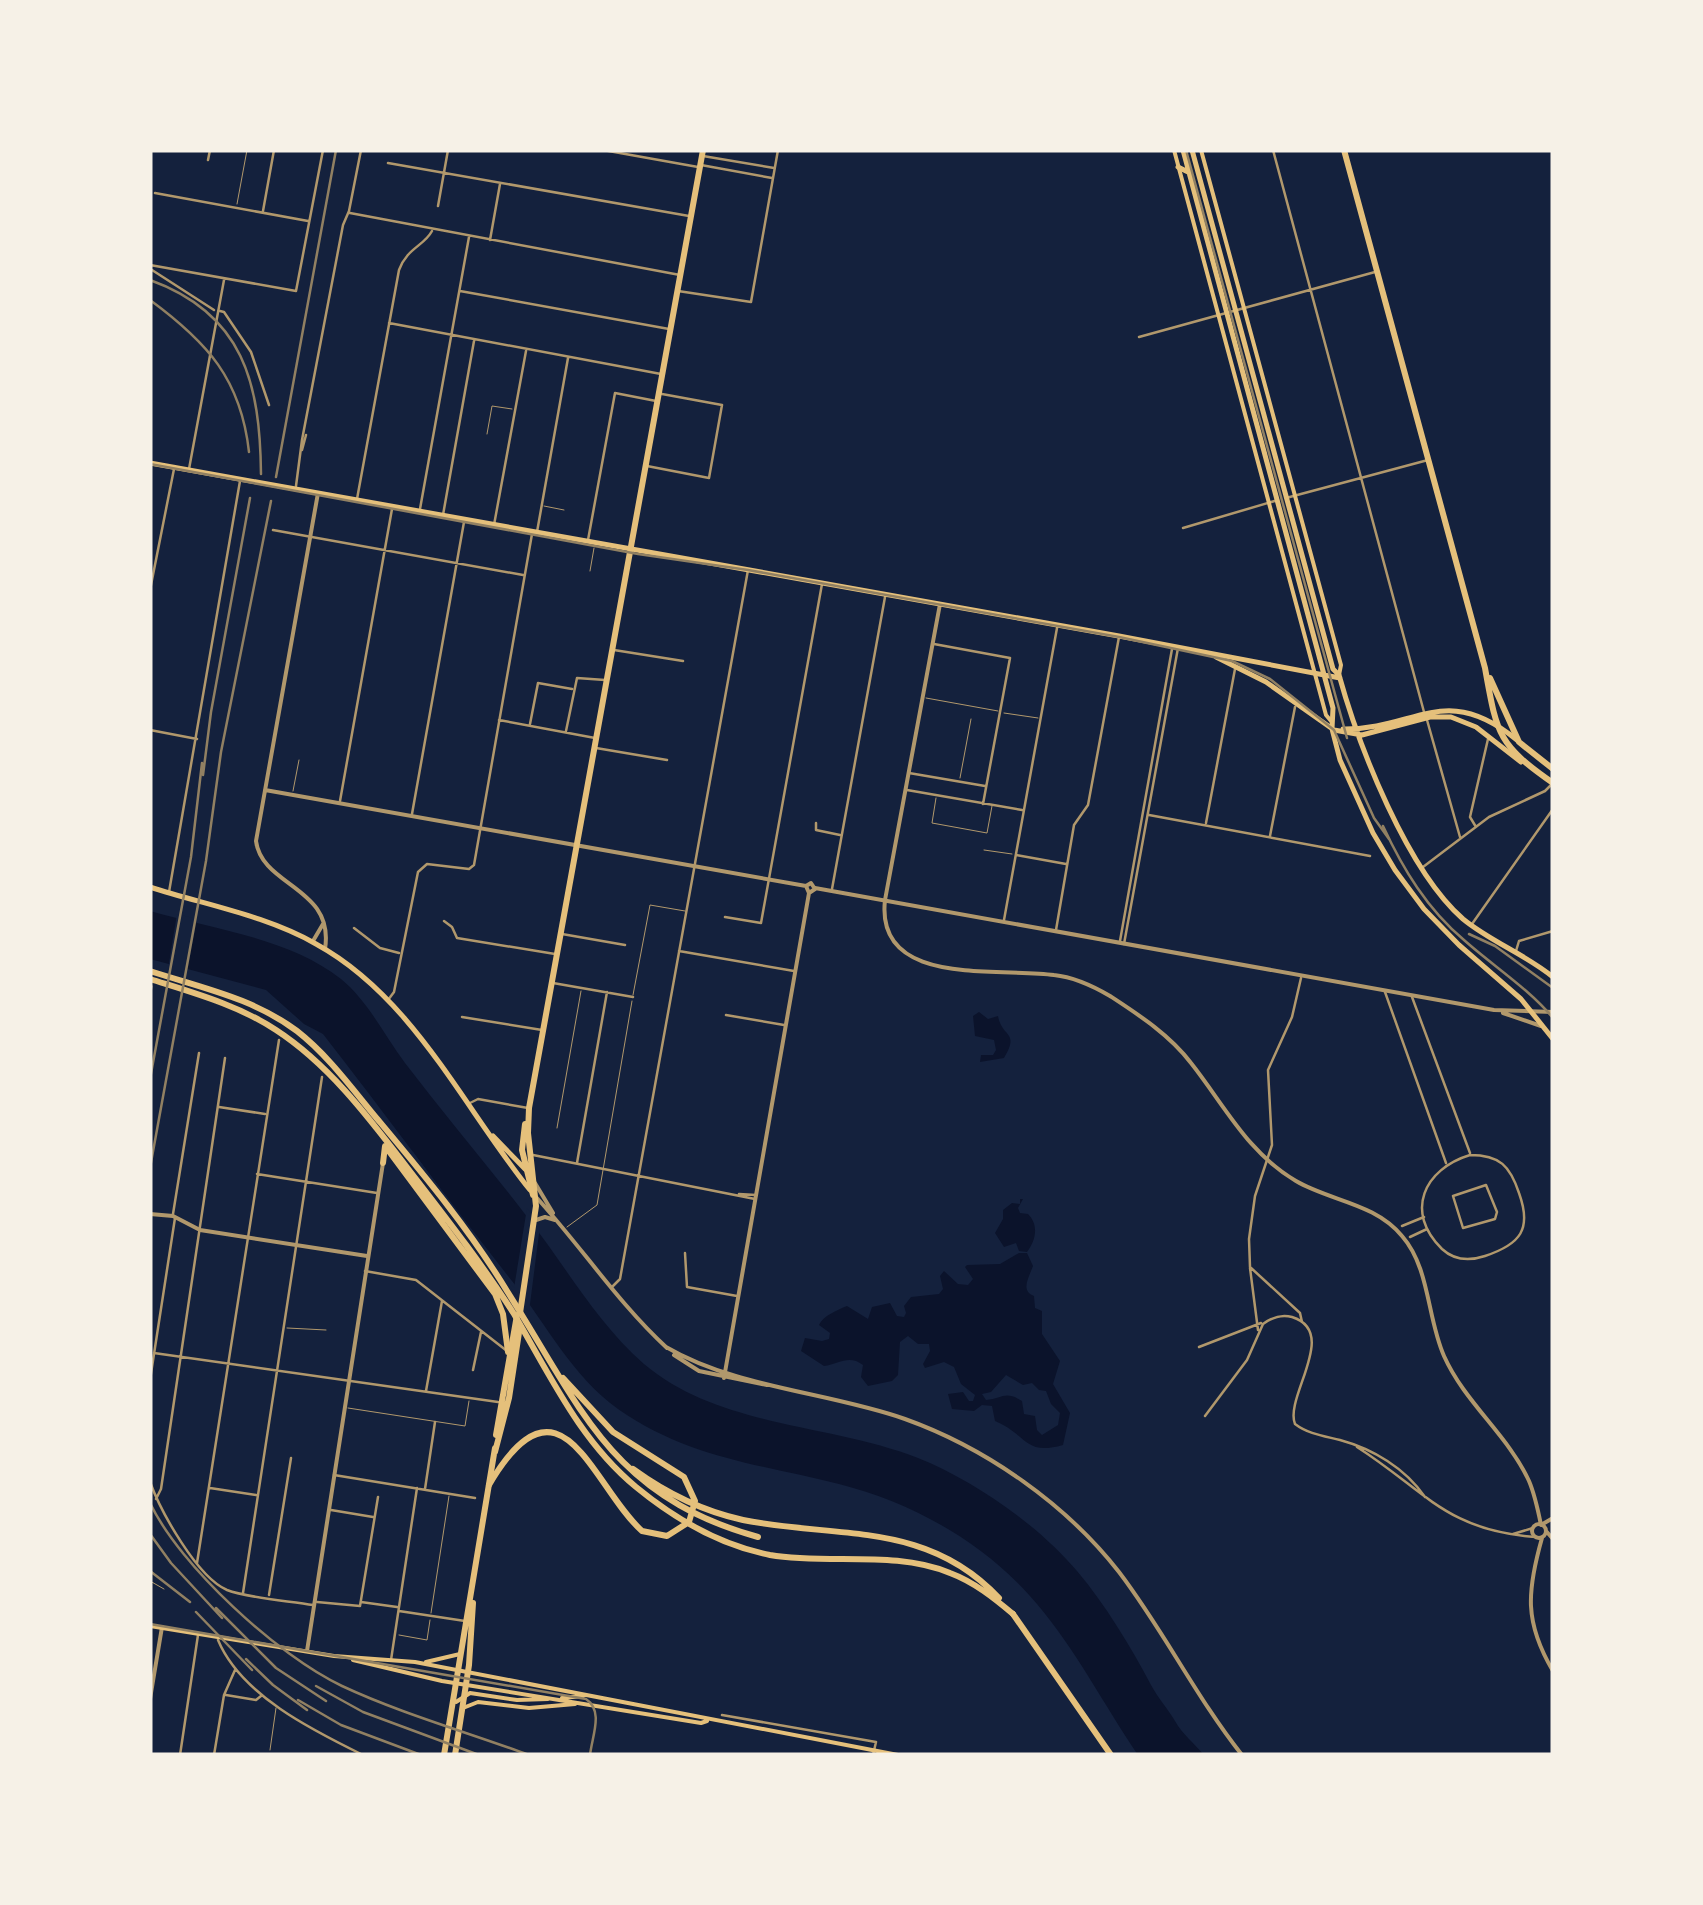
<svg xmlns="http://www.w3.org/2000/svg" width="1703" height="1905" font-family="'Asap Condensed',sans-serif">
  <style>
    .water { fill: #0b132b; fill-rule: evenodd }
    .pier { fill: #14213d }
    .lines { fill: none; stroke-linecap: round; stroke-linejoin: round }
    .service { stroke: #b1986c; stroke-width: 1 }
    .pedestrian { stroke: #b1986c; stroke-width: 2.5 }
    .minor { stroke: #b1986c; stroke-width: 2.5 }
    .tertiary { stroke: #b1986c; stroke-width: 4 }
    .secondary { stroke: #e5c07b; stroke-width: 4 }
    .primary { stroke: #e5c07b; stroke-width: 5 }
    .trunk { stroke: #e5c07b; stroke-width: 6 }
    .motorway { stroke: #e5c07b; stroke-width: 6 }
    .tram { stroke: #918062; stroke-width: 2.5 }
    .rail { stroke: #918062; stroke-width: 2.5 }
  </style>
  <rect width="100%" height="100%" fill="#14213d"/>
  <path class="water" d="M150,911c62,18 139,27 191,68 27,22 43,56 64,84 41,54 85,105 126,159 36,47 68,103 113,142 76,64 185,59 274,94 57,23 120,67 159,113 28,33 54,76 74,114 7,13 17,24 24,36 7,13 20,23 29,34h-66c-34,-50 -62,-105 -101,-151 -50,-60 -123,-101 -198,-120 -80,-20 -151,-26 -221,-75 -46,-33 -71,-84 -106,-128 -64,-81 -125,-165 -189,-247l-19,-10 -38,-34 -116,-31z
    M979,1012l9,7 10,-3c4,22 22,15 6,42l-24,4 1,-7h12l3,-5 -2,-10 -19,-4 -2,-20z
    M1020,1199h3l-5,9 2,5 8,1c11,11 8,26 -1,38l-8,-1 -3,-8 -12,4 -9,-14 8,-14v-9l9,-7 8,1z
    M1019,1253h8l6,13c-4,11 -13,25 1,30l1,12 7,3v23l18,27 -7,23 17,29 -7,32c-39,11 -35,-10 -68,-24l-3,-15 -10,-1 -8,6 -22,-2 -4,-15 15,-2 6,9h4l2,-6 -14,-11 -7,-17 -10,-5 -19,6 -2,-4 7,-13 -1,-7h-11l-10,-8 -8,6 -2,33 -6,6 -24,5 -7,-9 2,-12c-14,-11 -24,-1 -39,1l-23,-15 4,-13 17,3 7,-2 1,-6 -11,-8c4,-9 18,-15 28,-19l21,13 4,-12 18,-4 7,13 7,1 2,-4 -2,-7 7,-9 28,-3 4,-5 -3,-13 4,-5 14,13 10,1 5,-6 -8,-12 2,-2 33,-1zM1006,1375l17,10 9,-2 7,7 7,1 5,13 9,9 -2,12 -16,10 -5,-5 -2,-14 -11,-2 -2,-13c-17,-11 -20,-2 -36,-1l-4,-6 9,-2z"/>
  <path class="pier" d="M177,914l20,5 -10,54 -19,-4z
    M413,1152l101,136 13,-80 13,18 -11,86 -119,-158z"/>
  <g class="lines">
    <path class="service" d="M156,151v-1
      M237,204l10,-54
      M487,434l5,-28 20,3
      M544,506l20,4
      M590,571l4,-23
      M926,698l72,13
      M1004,713l34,5
      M960,778l11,-59
      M293,791l6,-31
      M936,798l-4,25 55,10 5,-27
      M984,850l28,4
      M633,995l17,-90 35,6
      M150,1003l2,-17
      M557,1128l24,-137
      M567,1227l30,-22 35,-204
      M287,1328l39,2
      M348,1408l117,18 4,-25
      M150,1581l14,8
      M431,1613l18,-117
      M399,1635l28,5 3,-20
      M270,1750l6,-42"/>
    <path class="pedestrian" d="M152,270l62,40
      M220,311l4,1 27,40 18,53
      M1385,992l61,171
      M1412,997l58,156
      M1470,1155c30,0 40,11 49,38 13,36 2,51 -34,63 -15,5 -30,5 -43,-7 -38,-37 -18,-80 28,-94z
      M1486,1185l11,27 -2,7 -32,9 -10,-32z
      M1402,1226l22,-9
      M1410,1237l17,-8
      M722,1715l154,27 -3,13"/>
    <path class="minor" d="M603,150l95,17
      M1273,150l151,562
      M703,156l71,12
      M208,160l2,-10
      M388,163l301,53
      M701,165l71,13
      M155,193l153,28
      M438,206l10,-56
      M263,211l11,-61
      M350,213l330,62
      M490,240l10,-56
      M150,265l146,26 27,-141
      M460,291l209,38
      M678,291l73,11 27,-152
      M389,323l272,51
      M1139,337l236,-65
      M302,450l4,-15
      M647,466l62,12 13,-73 -60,-11
      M189,469l35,-189
      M296,486l6,-46 41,-215 6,-14 12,-61
      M1286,498l142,-38
      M357,499l42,-229c8,-22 25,-24 33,-39
      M420,509l49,-272
      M443,515l31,-174
      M494,525l32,-174
      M1183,528l95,-28
      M273,530l250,45
      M537,532l31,-174
      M588,540l27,-147 41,8
      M150,590l24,-121
      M934,644l76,14 -27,146
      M614,650l69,11
      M499,720l96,18
      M1427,720l33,117
      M530,724l8,-41 34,6
      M150,730l47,9
      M566,731l11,-53 28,2
      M596,748l71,12
      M909,773l76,13
      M907,790l115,20
      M340,801l52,-292
      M412,814l52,-292
      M1149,815l221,41
      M816,823v7l24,5
      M1206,823l29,-154
      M1476,827l-6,-10 18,-78
      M1270,836l25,-129
      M1016,855l50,9
      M1423,867l66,-50 56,-26 7,-7
      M832,889l53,-292
      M169,892l71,-411
      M725,917l36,6 61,-339
      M1004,920l53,-292
      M444,921l8,6 5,11 98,16
      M1472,924l81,-115
      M354,928l26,20 19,5
      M1056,930l18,-105 14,-20 31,-168
      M562,934l63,11
      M1120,941l52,-292
      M1124,944l54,-296
      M679,951l115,20
      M1516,951l3,-10 34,-10
      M1301,978l-9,39 -24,53 4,75 -17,51 -6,43 1,28 50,46 2,9
      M553,983l80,14
      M388,1000l6,-8 24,-120 9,-8 42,5 5,-4 58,-331
      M726,1015l58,10
      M462,1017l80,13
      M468,1104l10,-5 50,9
      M219,1107l46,7
      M533,1155l222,44
      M577,1163l30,-171
      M257,1174l120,19
      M739,1194l17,1
      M173,1214l26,-161
      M685,1253l2,34 50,9
      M1250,1268l8,62
      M365,1271l51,9 91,71
      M612,1287l8,-8 128,-709
      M1199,1347l62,-24
      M154,1353l344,49
      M473,1370l8,-38
      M150,1380l25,-162
      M426,1391l16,-90
      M1205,1416l42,-56 16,-36c8,-6 18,-10 29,-7 48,15 -8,80 3,107 13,10 29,12 45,16 33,9 65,28 85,57
      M1357,1447c69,44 88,83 178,90
      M334,1475l141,23
      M150,1482c11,30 47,95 77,108 20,8 63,11 86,15
      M210,1488l46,7
      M425,1489l10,-67
      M156,1499l5,-10 64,-431
      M331,1510l42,7
      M1513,1534l20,-6
      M197,1563l82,-523
      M243,1593l79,-516
      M269,1595l22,-137
      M317,1602l43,4 18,-109
      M361,1602l36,5
      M399,1611l66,10
      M218,1640c23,55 94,90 145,115
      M391,1660l26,-172
      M226,1695l30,5 5,-4
      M180,1755l18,-120
      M214,1755l10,-60 11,-25"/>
    <path class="tertiary" d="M318,493l-62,348c6,46 79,46 69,108
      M940,604l-55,296c-10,88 113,67 169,75 19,2 39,11 56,21 29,19 60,39 81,67 34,43 56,89 105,118 34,20 79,22 106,55 28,32 25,82 42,120 21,47 64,79 85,125 6,14 9,29 12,44
      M265,790l541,96
      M811,883l4,6 -6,4 -3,-7z
      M815,888l679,122 59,2
      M313,941l10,-17
      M1503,1013l38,13
      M535,1183l18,30
      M536,1197c45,49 82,106 131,151
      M150,1214l23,2 27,14 167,26
      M536,1220l9,-3 10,3
      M666,1347c70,41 162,45 239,72 81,29 161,85 214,153 45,59 77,125 123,183
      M674,1355l25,16 68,14
      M724,1378l85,-485
      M1532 1531a7 7 0 1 1 14 0a7 7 0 1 1-14 0Z
      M1541,1525l12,-7
      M1546,1531l7,8
      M1542,1538c-15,53 -18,84 11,133
      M307,1651l76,-488
      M150,1699l12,-72"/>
    <path class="secondary" d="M1174,150l152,565 5,6
      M1201,150l140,515 -2,10
      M150,1626l184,30 81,6 483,93
      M353,1660l89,21 259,42 6,-2
      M426,1662l34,-8
      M562,1698l21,-2
      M456,1702l14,-9 47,7 31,-1
      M463,1708l15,-6 51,6 46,-4
      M916,1755h1"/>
    <path class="primary" d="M1183,150l150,558 -1,21 8,31 33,73 22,37 29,39 35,36 62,54 32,40
      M1192,150l141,519 6,6c20,72 68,195 124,244 28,23 62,35 90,58
      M1178,167l10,5
      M150,463l969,173 221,42
      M1216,657l50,25 68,48 28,5 68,-18h21l25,10 45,35
      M1343,729c72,1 102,-48 174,11
      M150,887c55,18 115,28 166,57 97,53 147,163 214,246
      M493,1136l32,33"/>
    <path class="trunk" d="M1344,150l141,518c12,66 12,76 68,115
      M1490,678l29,64 34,27
      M525,1124l-3,26 11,45
      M520,1313l16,-107 -8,-73 1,-25 174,-958
      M496,1435l21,-120
      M495,1452l14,-54 11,-72
      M1013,1614l98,141
      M444,1755l51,-307
      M455,1755l14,-90 4,-62"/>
    <path class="motorway" d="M150,971c52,17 103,27 147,60 32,25 56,59 82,90 45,54 91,109 128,170 75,118 104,205 251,246
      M150,979c44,14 88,26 126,51 57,37 99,96 140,149 34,44 68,88 98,135 36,61 66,127 122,173 39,32 83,58 134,68 59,10 124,-5 180,18 24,9 44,25 63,41
      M388,1150l107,144 8,20 5,38
      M383,1163l2,-17
      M633,1469c33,24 69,42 110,51 94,19 183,0 256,78
      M489,1485c72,-123 103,1 153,46l25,5 22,-14 6,-21 -11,-24 -71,-45 -50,-54"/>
    <path class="tram" d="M1186,150l161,588
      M150,464l488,90 110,16 371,67 113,24 38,18 64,51 40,88 15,21
      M1383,826c20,43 44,83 81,114 29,26 64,48 89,78
      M1469,934l26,12 58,42
      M150,1624l436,75c18,12 6,37 4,56"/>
    <path class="rail" d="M150,280c94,34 110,104 111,194
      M150,300c57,42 91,79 99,152
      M276,477l60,-327
      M203,775l8,-63 39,-214
      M150,1079l41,-222 11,-94
      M150,1168l56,-307 15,-109 50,-251
      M150,1503c30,63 128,153 192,183 60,28 125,46 187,69
      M150,1534l21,29 51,55
      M150,1571l40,31
      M216,1608l60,60 50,33
      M196,1612l56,58
      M246,1659l27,26 34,25
      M316,1686l47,26 116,43
      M298,1700l43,25 80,30"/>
  </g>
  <rect width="1703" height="1905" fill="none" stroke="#f6f1e7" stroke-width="305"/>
</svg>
